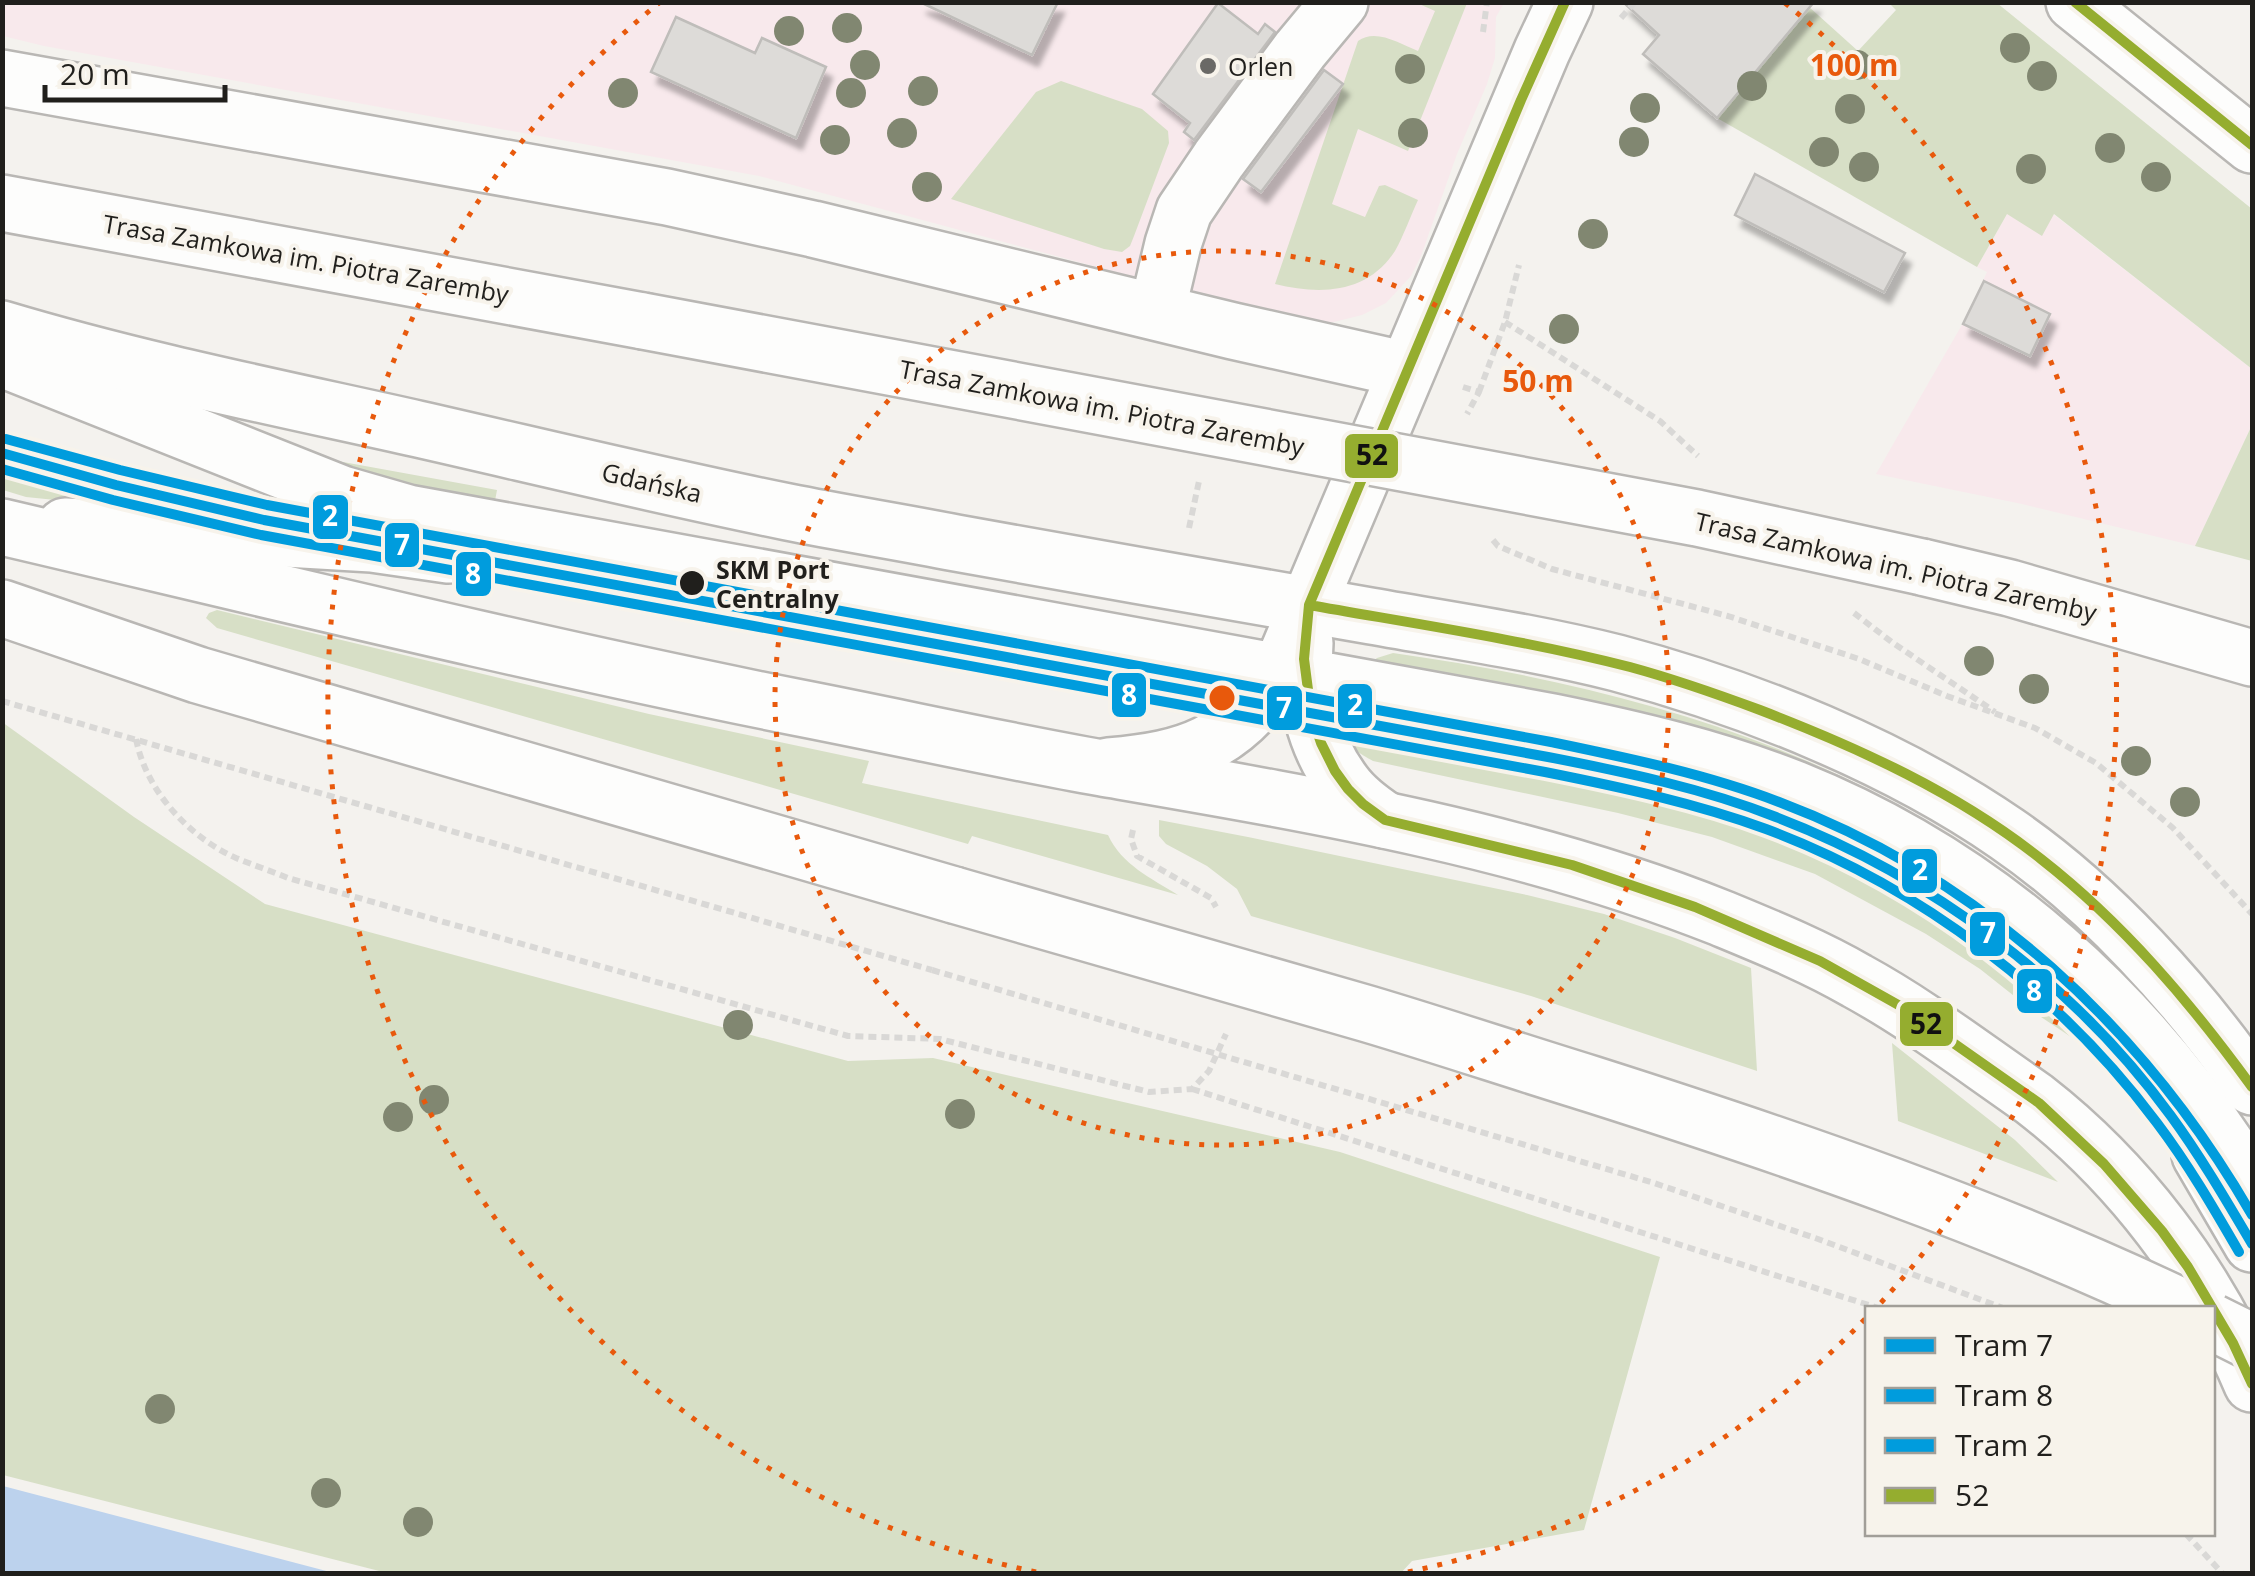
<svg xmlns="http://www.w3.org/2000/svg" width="2255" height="1576" font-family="'Open Sans',sans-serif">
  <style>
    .commercial { fill: #f8e9ec }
    .green { fill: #d7dfc6 }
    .water { fill: #bcd2ed }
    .building { fill: #dddbd8; stroke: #bfbdba; stroke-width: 2.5; filter: url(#shadow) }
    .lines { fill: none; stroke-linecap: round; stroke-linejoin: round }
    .minor-casing { stroke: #b9b7b4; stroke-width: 60 }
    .major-casing { stroke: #b9b7b4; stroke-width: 60 }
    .path { stroke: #d9d8d6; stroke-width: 6; stroke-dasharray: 8 5; stroke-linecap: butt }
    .minor { stroke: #fdfdfc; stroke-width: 55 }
    .major { stroke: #fdfdfc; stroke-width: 55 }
    .major-bridge-casing { stroke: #b9b7b4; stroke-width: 60; stroke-linecap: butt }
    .path-bridge { stroke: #d9d8d6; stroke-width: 6; stroke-dasharray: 8 5; stroke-linecap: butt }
    .major-bridge { stroke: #fdfdfc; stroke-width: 55 }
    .bus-1-casing { stroke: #f7f3eb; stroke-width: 18 }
    .bus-1 { stroke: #95ad2f; stroke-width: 10 }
    .tram-1-casing { stroke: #f7f3eb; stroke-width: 18 }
    .tram-2-casing { stroke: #f7f3eb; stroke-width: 18 }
    .tram-3-casing { stroke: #f7f3eb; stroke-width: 18 }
    .tram-1 { stroke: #009cdd; stroke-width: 10 }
    .tram-2 { stroke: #009cdd; stroke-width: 10 }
    .tram-3 { stroke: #009cdd; stroke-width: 10 }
    .tree { fill: #818771 }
    .ring { fill: none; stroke: #e8590c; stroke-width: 5; stroke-dasharray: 5 10 }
    .poi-dot { fill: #6a6966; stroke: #f7f3eb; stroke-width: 4 }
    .stop-dot { fill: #201f1c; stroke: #f7f3eb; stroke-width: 4 }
    .labels { text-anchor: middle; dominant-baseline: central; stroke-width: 8; stroke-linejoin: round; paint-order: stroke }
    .poi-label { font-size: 25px; fill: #201f1c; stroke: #f7f3eb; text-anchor: start }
    .street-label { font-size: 25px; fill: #201f1c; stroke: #f7f3eb }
    .stop-label { font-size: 25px; font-weight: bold; fill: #201f1c; stroke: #f7f3eb; text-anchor: start }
    .centre { fill: #e8590c; stroke: #f7f3eb; stroke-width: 5 }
    .ring-label { font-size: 30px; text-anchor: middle; font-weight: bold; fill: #e8590c; stroke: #f7f3eb; stroke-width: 8; stroke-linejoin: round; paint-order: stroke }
    .line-badge { stroke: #f7f3eb; stroke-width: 4 }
    .badge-label { font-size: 28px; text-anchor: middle; font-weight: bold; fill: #fff }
    .pale-badge-label { font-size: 28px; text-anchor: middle; font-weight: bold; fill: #111 }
  </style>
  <defs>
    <filter id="shadow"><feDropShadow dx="6" dy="11" stdDeviation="2.5" flood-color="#0004"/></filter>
  </defs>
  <rect width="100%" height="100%" fill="#f4f2ee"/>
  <path class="commercial" d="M3,2l1501,1 -8,14 -1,41 -8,26 -30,70 -36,102 -10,20 -25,27 -24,12 -28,7 -21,1 -41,-9 -513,-138 -715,-130 -41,-10z
    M2007,214h46l199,155v56l-57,121 -173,-42 -146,-30 87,-151 24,-51 -10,-5z"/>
  <path class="green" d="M1417,3h50l-59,148 -50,-22 -26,75 33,13 14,-31 6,-1 33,15c-8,17 -14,35 -23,51 -28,43 -75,44 -120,33l83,-243c18,-13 42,3 60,10l17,-40z
    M1889,3h108l255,206v160l-198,-155 -12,22 -35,-22 -30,53 -260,-149 85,-101 6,-11 50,45 38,-41z
    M1061,81l81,28 26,22 1,12 -35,93 -4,10 -8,6 -18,-3 -153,-50 85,-107z
    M2252,425v136l-57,-15z
    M321,458l176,32 -5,27z
    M2,468l171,44 -147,-15 -23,-7z
    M217,610l432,104 220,47 -7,22 246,52c14,30 43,43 70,60l-206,-59 -4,8 -751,-216 -11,-10 3,-5z
    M1393,653c183,26 369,72 530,166 53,31 100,70 147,109l-84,-49 -628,-206 19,-15z
    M2,722l132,95 131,87 583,157 85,-3 407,94 320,105 -76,273 -172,31 -12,13 -1013,-1 -384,-98z
    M1348,730c91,20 185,31 276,53 51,13 102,32 151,52 121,50 239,118 323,220l-60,-40 -58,-46 -54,-35 -111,-60 -103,-37 -94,-24 -245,-52c-14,-8 -26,-13 -25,-31z
    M1159,820l89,17 279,58 77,19 71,24 76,30 6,103 -226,-75 -280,-80 -14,-27 -30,-23 -41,-22 -7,-8z
    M1892,1043l123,97 43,42 -160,-61z"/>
  <path class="water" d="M2,1486h1l331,87h-331z"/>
  <path class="building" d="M920,2h138l-26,53z
    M1623,2h191l-97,116 -74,-64 16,-19z
    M1218,3l40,31 7,-10 10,8 -81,108 -10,-8 6,-9 -37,-29z
    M676,17l79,36 7,-15 64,29 -30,71 -145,-66z
    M1324,70l19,14 -82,108 -18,-13z
    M1755,174l150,79 -21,39 -149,-77z
    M1984,281l66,33 -20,42 -67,-32z"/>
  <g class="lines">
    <g class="minor-casing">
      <path id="minor" d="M2074,2l178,143
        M2,78l665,119 146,32 420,102 174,39
        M1157,311l16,-67 11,-33 35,-52 81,-109 40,-48
        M2,359l340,135 66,19 1145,209c83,17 164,36 242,67 194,78 348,218 457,395
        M65,526l307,18 76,11
        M1305,643c-3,48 9,102 39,141 11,15 26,26 41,36
        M1109,766c79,-7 124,-22 169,-90l264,-625 23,-49
        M2200,1155l52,89"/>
    </g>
    <g class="major-casing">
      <path id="major" d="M2,203l641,118
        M2,329c137,41 277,69 416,100 123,28 246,58 370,83 55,11 112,20 168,31 136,25 273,48 409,72 84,15 169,27 252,48 132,35 277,93 390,171 92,63 182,162 245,253
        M2,527c264,62 528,127 793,180 103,20 205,43 307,61 209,36 421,71 619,150 46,19 93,38 136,63 44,24 85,53 126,82 17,12 34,24 51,36 94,73 172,175 218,285
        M1922,567l88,21 242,70
        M2,608l196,67 756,220"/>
    </g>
    <path class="path" d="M1621,18l14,-16
      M1483,32l4,-30
      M1505,322l155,99 38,35
      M1463,387l16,5 -12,22
      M1479,392l26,-70 14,-57
      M1189,528l10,-47
      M1493,540l5,6 54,23 176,47 131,43 88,37 88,32 61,35 77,65 79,86
      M1854,613l39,30 102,69
      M2,701l930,269
      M136,739c10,52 53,98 100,119 17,7 35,13 52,20l560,158 92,3 209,53 43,-3 17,-18 17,-37
      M1133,830l-2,9 6,17 74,42 5,9
      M1192,1089l686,219
      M2186,1534l37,40"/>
    <use href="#minor" class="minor"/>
    <use href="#major" class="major"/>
    <g class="major-bridge-casing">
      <path id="major-bridge" d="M643,321l1054,197 225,49
        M954,895c138,39 276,78 414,119 74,22 148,47 223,70 201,64 402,133 593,224
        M2212,1322l40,20"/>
    </g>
    <path class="path-bridge" d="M932,970l722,213 164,56 185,69"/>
    <use href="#major-bridge" class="major-bridge"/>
    <g class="bus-1-casing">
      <path id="bus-1" d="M1565,2l-44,98 -212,505 -5,54 7,54 10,30 14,28 13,18 15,15 22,16 187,45 123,42 125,54 82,46 137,96 65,61 58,67 26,36 45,76 19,41
        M2075,2l177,143
        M1309,605c107,19 215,35 321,62 44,12 87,27 130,43 99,38 198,83 281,149 82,64 150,144 211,228"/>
    </g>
    <use href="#bus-1" class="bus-1"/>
    <g class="tram-1-casing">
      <path id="tram-1" d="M2,453l114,32 148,35 1284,237c77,15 154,31 228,60 154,59 297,165 395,299 30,41 55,84 81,128"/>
    </g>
    <g class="tram-2-casing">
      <path id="tram-2" d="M2,469l111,31 148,35 1284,237c75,15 150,31 221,57 153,57 293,163 391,294 31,41 56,84 82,129"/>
    </g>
    <g class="tram-3-casing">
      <path id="tram-3" d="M6,439l114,31 147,35 1284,237c77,16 155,32 228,60 204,77 365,226 473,413"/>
    </g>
    <use href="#tram-1" class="tram-1"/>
    <use href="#tram-2" class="tram-2"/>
    <use href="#tram-3" class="tram-3"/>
  </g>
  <g class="tree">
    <circle cx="847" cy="28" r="15"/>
    <circle cx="789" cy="31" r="15"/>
    <circle cx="2015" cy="48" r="15"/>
    <circle cx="865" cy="65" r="15"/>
    <circle cx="1857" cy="65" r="15"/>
    <circle cx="1410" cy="69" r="15"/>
    <circle cx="2042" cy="76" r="15"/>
    <circle cx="1752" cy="86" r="15"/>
    <circle cx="923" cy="91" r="15"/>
    <circle cx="623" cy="93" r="15"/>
    <circle cx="851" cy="93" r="15"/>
    <circle cx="1645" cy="108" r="15"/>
    <circle cx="1850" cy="109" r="15"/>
    <circle cx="902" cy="133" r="15"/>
    <circle cx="1413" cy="133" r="15"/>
    <circle cx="835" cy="140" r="15"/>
    <circle cx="1634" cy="142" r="15"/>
    <circle cx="2110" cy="148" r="15"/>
    <circle cx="1824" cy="152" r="15"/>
    <circle cx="1864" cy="167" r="15"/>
    <circle cx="2031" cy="169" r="15"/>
    <circle cx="2156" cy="177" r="15"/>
    <circle cx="927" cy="187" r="15"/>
    <circle cx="1593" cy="234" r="15"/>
    <circle cx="1564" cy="329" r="15"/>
    <circle cx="1979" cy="661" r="15"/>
    <circle cx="2034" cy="689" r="15"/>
    <circle cx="2136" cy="761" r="15"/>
    <circle cx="2185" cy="802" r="15"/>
    <circle cx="738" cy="1025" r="15"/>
    <circle cx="434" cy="1100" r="15"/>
    <circle cx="960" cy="1114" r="15"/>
    <circle cx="398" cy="1117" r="15"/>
    <circle cx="160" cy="1409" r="15"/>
    <circle cx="326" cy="1493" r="15"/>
    <circle cx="418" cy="1522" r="15"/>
  </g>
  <g class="ring">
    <circle cx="1222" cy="698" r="447"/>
    <path d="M1865 1319A894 894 0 0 1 1408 1572M1036 1572A894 894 0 0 1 659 3M1785 3A894 894 0 0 1 1876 1308"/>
  </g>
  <circle class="poi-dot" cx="1208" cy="66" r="10"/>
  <circle class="stop-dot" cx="692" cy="583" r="14"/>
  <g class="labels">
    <g class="poi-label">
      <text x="1228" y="66">Orlen</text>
    </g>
    <g class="street-label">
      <text transform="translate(306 258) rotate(10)">Trasa Zamkowa im. Piotra Zaremby</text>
      <text transform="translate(1102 407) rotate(11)">Trasa Zamkowa im. Piotra Zaremby</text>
      <text transform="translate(652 482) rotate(13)">Gdańska</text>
      <text transform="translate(1896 566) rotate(13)">Trasa Zamkowa im. Piotra Zaremby</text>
    </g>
    <g class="stop-label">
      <text x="716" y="569">SKM Port<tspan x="716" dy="29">Centralny</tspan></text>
    </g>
  </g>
  <circle cx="1222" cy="698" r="15" class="centre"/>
  <g class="ring-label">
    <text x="1854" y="76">100 m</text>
    <text x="1538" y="392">50 m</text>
  </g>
  <g class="line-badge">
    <rect x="1343" y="432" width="57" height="48" rx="10" fill="#95ad2f"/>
    <rect x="311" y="493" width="39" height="48" rx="10" fill="#009cdd"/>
    <rect x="383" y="521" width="38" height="48" rx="10" fill="#009cdd"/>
    <rect x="454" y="550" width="39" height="48" rx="10" fill="#009cdd"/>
    <rect x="1110" y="671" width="38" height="48" rx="10" fill="#009cdd"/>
    <rect x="1336" y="682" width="38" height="48" rx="10" fill="#009cdd"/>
    <rect x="1265" y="684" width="39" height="48" rx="10" fill="#009cdd"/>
    <rect x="1900" y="847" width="39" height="48" rx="10" fill="#009cdd"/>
    <rect x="1968" y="910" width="39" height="48" rx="10" fill="#009cdd"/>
    <rect x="2015" y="967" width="39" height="48" rx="10" fill="#009cdd"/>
    <rect x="1898" y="1000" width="57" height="48" rx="10" fill="#95ad2f"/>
  </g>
  <g class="badge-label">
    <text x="330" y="526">2</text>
    <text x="402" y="555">7</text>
    <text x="473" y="584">8</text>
    <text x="1129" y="705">8</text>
    <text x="1355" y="715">2</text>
    <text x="1284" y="718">7</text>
    <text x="1920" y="880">2</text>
    <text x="1988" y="943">7</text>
    <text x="2034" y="1001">8</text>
  </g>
  <g class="pale-badge-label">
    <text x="1372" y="465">52</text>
    <text x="1926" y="1034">52</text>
  </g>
  <rect width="2255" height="1576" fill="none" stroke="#201f1c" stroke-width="10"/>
  <rect x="1865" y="1306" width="350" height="230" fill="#f7f3eb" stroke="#a19e98" stroke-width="2.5"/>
  <rect x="1885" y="1338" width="50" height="15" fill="#009cdd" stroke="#a19e98" stroke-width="2.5"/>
  <text x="1955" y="1356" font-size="30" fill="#201f1c">Tram 7</text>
  <rect x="1885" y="1388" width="50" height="15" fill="#009cdd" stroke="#a19e98" stroke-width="2.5"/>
  <text x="1955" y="1406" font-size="30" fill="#201f1c">Tram 8</text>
  <rect x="1885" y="1438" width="50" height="15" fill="#009cdd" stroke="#a19e98" stroke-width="2.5"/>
  <text x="1955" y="1456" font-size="30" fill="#201f1c">Tram 2</text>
  <rect x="1885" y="1488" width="50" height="15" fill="#95ad2f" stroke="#a19e98" stroke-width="2.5"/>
  <text x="1955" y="1506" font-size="30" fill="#201f1c">52</text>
  <path d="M45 85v15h180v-15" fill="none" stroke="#201f1c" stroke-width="5"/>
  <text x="60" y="85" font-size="30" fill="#201f1c" stroke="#f7f3eb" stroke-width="8" paint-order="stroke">20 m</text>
</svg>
